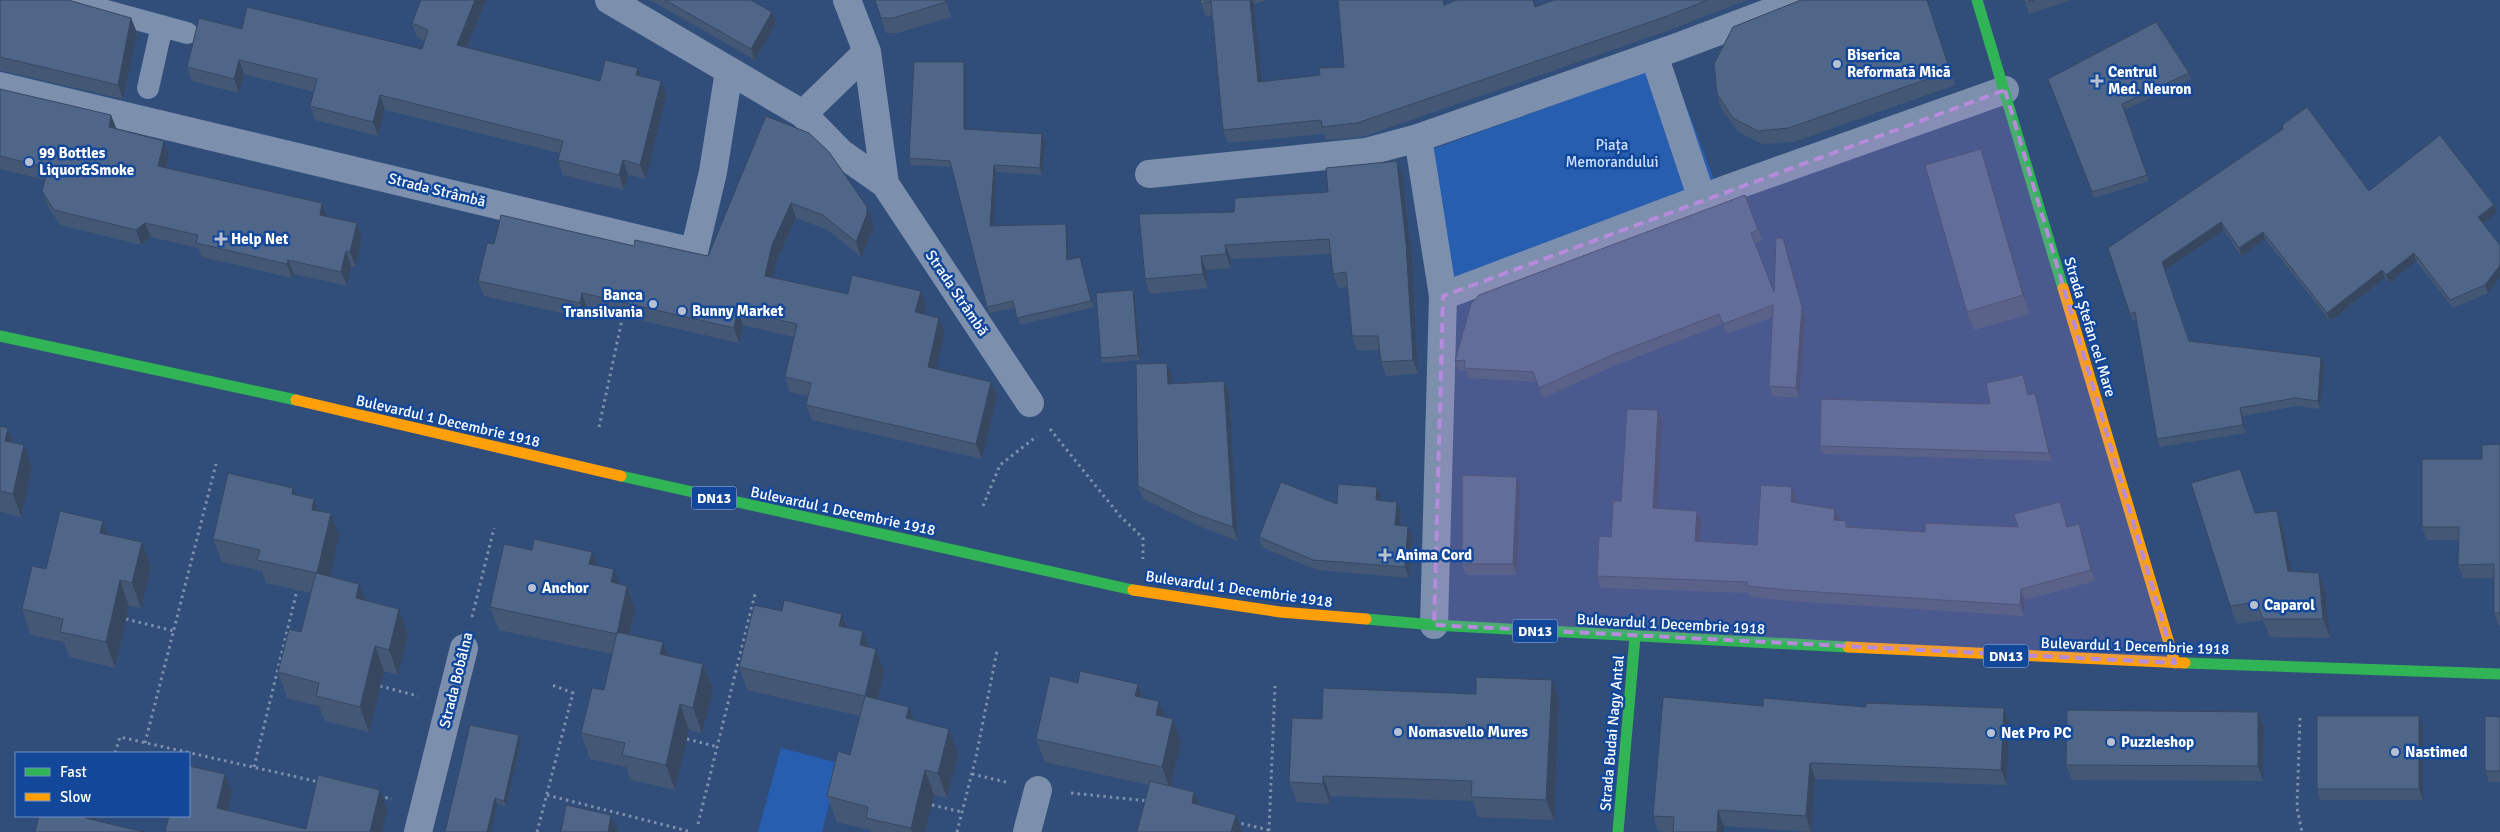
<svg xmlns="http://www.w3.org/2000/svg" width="2500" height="832" font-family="Signika,sans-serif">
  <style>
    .green { fill: #275eb0 }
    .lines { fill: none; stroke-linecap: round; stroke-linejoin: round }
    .path { stroke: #7c8fad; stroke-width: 3; stroke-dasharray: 2.5 4; stroke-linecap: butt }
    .lane { stroke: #7c8fad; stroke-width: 22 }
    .street { stroke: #7c8fad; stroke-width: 28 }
    .fast { stroke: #30b455; stroke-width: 11 }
    .slow { stroke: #ff9f0a; stroke-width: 11 }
    .wall { fill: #445876 }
    .shaded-wall { fill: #374760 }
    .building { fill: #4f6689; stroke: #374760 }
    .marked { fill: #b68bdc; fill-opacity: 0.2; stroke: #b68bdc; stroke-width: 4; stroke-dasharray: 10 6; stroke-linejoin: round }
    .poi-dot { fill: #b7c1d1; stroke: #12479a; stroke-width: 2 }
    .labels { text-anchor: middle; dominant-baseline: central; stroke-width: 5; stroke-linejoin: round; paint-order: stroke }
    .shield { fill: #12479a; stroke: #b8c8e1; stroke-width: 1 }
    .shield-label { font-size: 14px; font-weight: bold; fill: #fff }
    .poi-label { font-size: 15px; font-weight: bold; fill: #fff; stroke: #12479a; text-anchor: start }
    .park-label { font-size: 15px; fill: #cde1fe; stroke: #12479a }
    .street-label { font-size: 15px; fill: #fff; stroke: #12479a }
  </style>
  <rect width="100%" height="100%" fill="#314e7b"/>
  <path class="green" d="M1670,63l46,122 -266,97 -20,-132z
    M781,748l58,15 -17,69h-64z"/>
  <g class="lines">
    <path class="path" d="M599,427l24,-112
      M1050,429l70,87 23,22v21
      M983,506l17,-41 37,-29
      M472,617l22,-89
      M126,619l48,12
      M380,686l38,10
      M2300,718l-3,90 5,24
      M687,739l31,8
      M145,743l71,-279
      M115,753l5,-16 199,45
      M254,767l44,-181
      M972,774l34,8
      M1071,793l78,8
      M547,795l145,37
      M379,796l13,3
      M932,805l30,7
      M1235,822l34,8
      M698,824l57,-230
      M1269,831l6,-145
      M537,832l36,-139 -21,-8
      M957,832l19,-75 21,-106"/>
    <path class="lane" d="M66,0l121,33
      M148,88l14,-62"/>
    <path class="street" d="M609,0l194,114 38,39 44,31 145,219
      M847,0l20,52 18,132
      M1802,0l-125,47 -259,91 25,158 286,-108 276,-98
      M1654,55l48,144
      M0,86l694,166 19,-80 16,-101
      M803,114l64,-62
      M1149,174l217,-22 52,-14
      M1434,625l9,-329
      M418,832l46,-184
      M1027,832l11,-42"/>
    <path class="fast" d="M1977,0l86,288
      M0,336l296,64
      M621,476l512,114
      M1366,619l68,6 414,22
      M2185,663l315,11
      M1618,832l17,-195"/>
    <path class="slow" d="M2063,288l112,375
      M296,400l325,76
      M1133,590l147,22 86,7
      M1848,647l337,16"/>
  </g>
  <path class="wall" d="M0,0l131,18 6,15 -14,66 -120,-28h-3z
    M421,0h65l-19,48 133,33 38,-13 2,8 26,19 -20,84 -18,-4 -4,15 -61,-15 -5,-15 2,-7 -175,-43 -7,26 -63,-16 -5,-14 4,-14 -70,-18 -5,19 -47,-12 -5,-14 55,-38 180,20 3,-8 -8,-4 -5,-14z
    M650,0h101l21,12 4,11 -21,37z
    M875,0h71l5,17 -53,16h-12z
    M1200,0h67l-13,4 7,78 59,-7 24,-8 100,-62 92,1 18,-6h193l-80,31 -305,106 -36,3 -2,-6 -96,9 -5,-13 -11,-115 -6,2z
    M1927,0l28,85 -161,57 -31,2 -25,-12 -17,-24 -4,-14z
    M2024,0h47l-42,14z
    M966,69v60l76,5 3,6 -3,35 -46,-3 -3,54 75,4 1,30 13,4 12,43 -74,18 -5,-17 -26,5 -2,-6 -35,-140 -41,-2 -2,-7z
    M2189,73l2,6 -67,31 25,71 -55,17 -46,-119z
    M0,89l116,40 53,26 -3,13 161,48 30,7 5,14 -6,30 -5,-1 -4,20 -53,-12 -2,4 -90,-21 -4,-9 -47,-11 -10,8 -81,-20 -12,-19 -6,-15 3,-11 -45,-11z
    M766,116l107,106v7l-12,28 -33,-27 -32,-12 -19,42 -4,18 75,16 73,-3 5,15 -2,8 21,19 -9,36 55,13 6,15 -15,62 -170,-39 -6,-15 2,-9 -18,-4 -5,-15 9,-40 -51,-12 -4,18 -152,-35 -2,10 -101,-22 -6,-15 16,-37 140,2 74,10z
    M1987,168l43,146 -56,16 -7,-18z
    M1402,175l10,83 6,116 -32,2 -5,-14 -1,-12 -23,1 -5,-15 -5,-49 -9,1 -5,-14 -2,-20 -100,5v9l-25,2 2,18 -58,6 -5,-15 89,-67 94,-20z
    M2369,191l125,14 3,7 -14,11 17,22v32l-12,16 -35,15 -37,-47 -27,22 -4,-5 -55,43 -65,-82 -24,17 -17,-26 -59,40 25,71 134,24 -4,44 -23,-3 -54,10 3,17 -86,14 -3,-8 -20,-119 -4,1 -25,-73z
    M1745,195l17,45 -7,3 19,49 13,-44 18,70 -6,80 -26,-2 -4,-10 4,-69 -46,17 -4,-10 -107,41 -73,33 -6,-16 -69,-4 -3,-8 -6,1 -4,-10z
    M1133,290l2,6 5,64 -37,3 -2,-5z
    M1172,376v8l52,-3 5,13 9,147 -37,-14 -58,-28 -5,-13z
    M2026,383l3,12 6,-2 3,8 14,60 -229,-7 -3,-8 170,-42z
    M1658,410l4,12 -5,86 40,3 4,11 -1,20 57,3 39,-47 -1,5 44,18h7l2,6 77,5 93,-5 42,-25 8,25 15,8 12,46 -70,19 -1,16 -234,-15 -39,-4 -2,-4 -148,-5 -4,-12 14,-39 10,-36z
    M0,426l14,17 18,25 -11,49 -21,-5z
    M2500,444v182h-1l-5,-13v-35h-31l-5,-13 1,-25h-32l-5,-13 60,-68z
    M1377,487l4,10v4l20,12 -1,13h8l4,11 -3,41 -92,-8 -54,-22 -4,-11z
    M1520,488l-3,87h-51l-4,-11z
    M296,495l43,41 -9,40 35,24 43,34 -10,41 -14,-4 -15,61 -44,-11 -6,-15 -32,-8 -9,-26 23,-40 10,-39 -45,-10 -4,-12 -40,-9 -9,-23z
    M2277,511l6,18 8,42 28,2 6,18 5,47 -60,-1 -7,-17 -26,4 -7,-18 26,-93z
    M103,521l5,14 34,7 9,25 -10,41 -12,-2 -14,62 -46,-11 -5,-15 -33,-7 -9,-26 24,-40z
    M597,565l22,19 8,2 8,23 -5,26 38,21 35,8 10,26 -11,43 -13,-3 -14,60 -44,-10 -5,-13 -36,-8 -9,-26 23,-43 8,-36 -113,-24 -9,-23z
    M782,611l60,3 5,13 22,21 15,24 -6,27 31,8 4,13 36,9 9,25 -11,44 -13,-3 -9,37h-54l-1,-2 -33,-8 -10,-26 23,-41 10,-39 -113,-26 -8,-23z
    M1552,680l7,20 -5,120 -76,-3 -5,-16 -143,-5v8l-33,-2 -8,-20 33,-63 154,-25z
    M1078,683l60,1 5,13 22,20 8,2 8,23 -10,44 23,6 5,13 43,27 -93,-47 -104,-23 -9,-23z
    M1763,706l103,1 138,1 5,15 -2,62 -192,-6 -4,53 -87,-6v6h-55l-11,-1 -5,-15z
    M2258,712l6,15 -1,54 -191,-1 -6,-15z
    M2500,717v65h-11l-4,-11z
    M2423,727v73h-103l-3,-11z
    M519,735l2,6 -15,65 -9,-2 -52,28z"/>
  <path class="shaded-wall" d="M475,0h11l-24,60 -5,-15z
    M1250,0h2l2,4 9,91 -5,-13z
    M772,12l4,11 -21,37 -4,-11z
    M131,18l6,15 -14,66 -5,-14z
    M239,60l5,14 -5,19 -5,-14z
    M964,62l2,7v67l-2,-7z
    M638,68l5,15 -7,-8z
    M661,81l5,14 -20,84 -6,-14z
    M380,95l5,15 -7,26 -5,-14z
    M111,115l6,15 -8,-3z
    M1042,134l3,6 -3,35 -2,-7z
    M164,141l5,14 -6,25 -5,-14z
    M1981,149l6,19 43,146 -7,-19z
    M623,160l5,15 -4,15 -5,-15z
    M1397,161l5,14 10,83 6,116 -5,-14z
    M994,165l2,7 -3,61 -3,-7z
    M322,203l5,14 -7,-2z
    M791,203l5,15 -19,42 -7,31 -5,-15 7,-31z
    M2494,205l3,7 -16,13 -3,-8z
    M867,207l6,15v7l-12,28 -5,-15z
    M2221,222l3,8 -59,40 -3,-8z
    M145,223l6,14 -10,8 -5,-15z
    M357,223l5,14 -6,30 -6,-15z
    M1066,224l2,6 1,37 -2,-7z
    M2263,232l2,7 -24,17 -2,-8z
    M1783,238l4,10 18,70 -6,80 -3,-10z
    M1225,245l6,14v9l-5,-14z
    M346,251l5,15 -4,20 -6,-14z
    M2414,253l2,8 -27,22 -3,-8z
    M1201,256l5,14 2,18 -5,-14z
    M1080,257l2,7 12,43 -3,-6z
    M288,260l6,14 -2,4 -5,-14z
    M2500,264v13l-12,16 -3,-8z
    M2382,270l3,8 -55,43 -3,-8z
    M1133,290l2,6 5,64 -2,-5z
    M921,291l5,15 -5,21 -6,-15z
    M582,293l5,15 -2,10 -5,-15z
    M737,310l6,15 -4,18 -5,-15z
    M939,318l6,15 -12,49 -5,-15z
    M2321,357l3,8 -4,44 -2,-8z
    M1167,363l5,13v21l-4,-13z
    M2023,375l3,8 4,20z
    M1224,381l5,13 9,147 -5,-14z
    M991,382l6,15 -15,62 -6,-15z
    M2035,393l3,8 14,60 -3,-8z
    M2240,408l3,8 3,17 -3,-8z
    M1658,410l4,12 -5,97 -4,-11z
    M8,428l9,23 -12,-10z
    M24,445l8,23 -11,49 -8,-23z
    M1517,477l3,11 -3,87 -4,-11z
    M1377,487l4,10 -1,14 -4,-11z
    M1792,487l4,11 -1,15 -4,-11z
    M293,488l9,22 -10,-16z
    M314,499l8,23 -10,-12z
    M1397,502l4,11 -2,23 -4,-11z
    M2060,502l4,11 7,25 -4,-11z
    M1835,509l4,11 -1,11 -4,-11z
    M1697,511l4,11 -2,30 -4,-11z
    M2277,511l6,18 12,60 -7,-18z
    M331,513l8,23 -13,60 -9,-23z
    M103,521l9,25 -12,-13z
    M2079,524l4,11 12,46 -4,-11z
    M1408,526l4,11 -3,41 -4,-11z
    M142,542l9,25 -10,41 -9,-25z
    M592,552l9,22 -12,-10z
    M614,569l8,22 -11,-9z
    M2319,573l6,18 5,47 -7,-19z
    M120,580l9,26 -14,62 -9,-26z
    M359,584l10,25 -13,-11z
    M627,586l8,23 -10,47 -8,-22z
    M2021,589l4,11 -1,16 -4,-11z
    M399,609l9,25 -10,41 -9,-25z
    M842,614l8,22 -11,-10z
    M863,631l8,23 -11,-9z
    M663,642l9,26 -12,-14z
    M375,646l9,25 -15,61 -9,-25z
    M876,649l8,23 -11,47 -8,-23z
    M703,664l10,26 -11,43 -9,-25z
    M1552,680l7,20 -5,120 -8,-20z
    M1138,684l8,23 -11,-11z
    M1159,701l9,23 -12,-9z
    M680,704l9,26 -14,60 -9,-25z
    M909,707l9,25 -12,-14z
    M2004,708l5,15 -2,62 -6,-15z
    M2258,712l6,15 -1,54 -5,-15z
    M2419,716l4,11v73l-4,-11z
    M1173,719l8,23 -11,47 -8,-22z
    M949,729l9,25 -11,44 -9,-25z
    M519,735l2,6 -15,65 -2,-5z
    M1810,763l5,16 -4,53 -5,-16z
    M925,770l9,25 -9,37h-13l-1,-4z
    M225,774l7,19 -8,34 -7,-19z
    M1323,776l7,20v8l-7,-20z
    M380,790l7,19 -5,23h-12z
    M1194,792l10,25 -12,-14z
    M495,798l2,6 -6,28h-4z
    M1718,810l6,16v6h-7z
    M611,815l7,17h-10z
    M1236,815l6,17h-11z
    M86,816h11l-4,16 -8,-14z"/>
  <path class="building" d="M0,0h68l63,18 -13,67 -118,-28z
    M421,0h54l-18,45 143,36 5,-21 33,8 -2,7 25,6 -21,84 -17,-5 -4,15 -61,-15 5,-19 -183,-46 -7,27 -63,-16 7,-27 -78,-19 -5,19 -47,-12 12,-49 43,11 5,-22 175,42 6,-19 -16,-7z
    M665,0h86l21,12 -21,37z
    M875,0h70l1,2 -53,16h-12z
    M1200,0h50l8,82 62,-7 -1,-7 25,-1 -6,-67h105l1,5 13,-5h76l2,7 19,-7h154l-46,18 -305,105 -35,4 -1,-7 -98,10 -12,-129 -10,3z
    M1801,0h126l23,71 -161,57 -31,3 -25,-13 -16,-24 -3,-30 19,-37z
    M2024,0h10l-9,3z
    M2156,22l33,51 -67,31 25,71 -55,17 -44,-113z
    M914,62h50v67l78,5 -2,34 -46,-3 -4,61 76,-2 1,36 13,-3 11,44 -74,17 -4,-17 -26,6 -37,-146 -41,-3z
    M0,89l111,26 -2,12 55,14 -6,25 164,37 -2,12 37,8 -7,29 -4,-1 -5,21 -53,-12 -1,4 -91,-21 2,-8 -53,-12 -9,7 -82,-20 -12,-19 6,-23 -48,-12z
    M2307,107l62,84 71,-56 54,70 -16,12 22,28v19l-1,3 -14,18 -35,15 -36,-47 -28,22 -4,-5 -55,43 -64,-81 -24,16 -18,-26 -59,40 27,79 132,16 -3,44 -23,-3 -55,10 3,17 -86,14 -22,-127 -5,2 -22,-66 175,-119 -1,-4z
    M766,116l43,17 20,19 12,17 26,38v7l-11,28 -33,-27 -32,-12 -19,42 -7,31 83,18 4,-19 69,16 -6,21 24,6 -11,49 63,15 -15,62 -170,-39 5,-22 -26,-6 12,-53 -60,-14 -3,18 -152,-35 -2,10 -102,-22 9,-38 7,1 7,-29 133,31 1,-6 73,16z
    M1981,149l42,146 -56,17 -42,-147z
    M1397,161l9,82 7,117 -32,2 -3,-26h-26l-6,-64 -13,2 -4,-35 -104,6 1,9 -25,2 2,18 -58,5 -6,-65 95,-2 1,-14 93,-6 -2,-24z
    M1745,195l13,35 -7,3 23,59 2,-54h7l19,69 -6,81 -27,-2 4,-81 -50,19 -4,-10 -107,41 -73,33 -6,-16 -69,-4 1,-8 -10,1 16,-57 8,-9z
    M1133,290l5,65 -37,3 -5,-65z
    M1167,363l1,21 56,-3 9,146 -37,-13 -58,-28 -2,-122z
    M2023,375l5,20 7,-2 14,60 -229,-7 1,-47 169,5 -4,-21z
    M1627,409l31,1 -5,98 44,3 -2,30 62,4 4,-60 31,2 -1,15 44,7 -1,11 12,1v6l79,5v-9l93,4 -4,-13 46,-12 7,25 12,-3 12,46 -70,19 -1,16 -234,-15 -39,-4v-4l-150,-6 2,-40 12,1 2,-36h8z
    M0,426l8,2 -3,13 19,4 -11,49 -13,-3z
    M2500,444v169h-6v-49l-36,1 1,-38h-37v-68h60v-14z
    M2240,469l15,44 22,-2 11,60 31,2 4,46h-60l-7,-17 -26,4 -39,-123z
    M228,473l65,15 -1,6 22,5 -2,11 19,3 -14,60 -60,-13 3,-10 -47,-11z
    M1462,475l55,2 -4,87h-51z
    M1281,482l56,22 1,-20 39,3 -1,13 21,2 -2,23 13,1 -3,41 -92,-7 -54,-23z
    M60,511l43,10 -3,12 42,9 -10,41 -12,-3 -14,62 -46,-10 3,-13 -41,-10 10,-43 14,3z
    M534,539l58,13 -3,12 25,5 -3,13 16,4 -10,48 -127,-27 14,-63 28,6z
    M316,573l43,11 -3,14 43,11 -10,41 -14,-4 -15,61 -44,-11 3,-13 -41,-11 11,-43 12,3z
    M784,600l58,14 -3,12 24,5 -3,14 16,4 -11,47 -126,-29 15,-62 28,6z
    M617,632l46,10 -3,12 43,10 -10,44 -13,-4 -14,61 -44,-10 3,-12 -44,-10 11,-45 12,2z
    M1080,671l58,13 -3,12 24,5 -3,14 17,4 -11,48 -126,-28 14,-63 28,7z
    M1476,677l76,3 -6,120 -75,-3 1,-16 -149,-5v8l-34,-2 3,-64 30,1 1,-31 153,6z
    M865,696l44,11 -3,11 43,11 -11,44 -13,-3 -14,58 -45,-10 2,-11 -41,-11 11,-45 12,4z
    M1663,697l100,9v-8l103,9v-4l138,5 -3,62 -191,-7 -4,53 -88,-6 -1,22h-44l1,-15 -21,-1z
    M2067,710l191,2v54l-192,-1z
    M2317,716h102v73h-102z
    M2485,716l15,1v54h-15z
    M470,725l49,10 -15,66 -9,-3 -8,34h-42z
    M189,766l36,8 -8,34 89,21 12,-54 62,15 -10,42h-205l4,-16h20z
    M1150,781l44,11 -2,11 44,12 -5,17h-94z
    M566,805l45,10 -3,17h-47z
    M39,816h47l-1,2 59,14h-109z"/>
  <path class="marked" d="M2005,90l170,573 -741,-38 9,-329z"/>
  <g class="poi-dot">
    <circle cx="1837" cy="64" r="5"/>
    <path d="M2094.5 73.5h5v5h5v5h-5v5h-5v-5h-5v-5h5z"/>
    <circle cx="29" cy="162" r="5"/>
    <path d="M218.5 231.5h5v5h5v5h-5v5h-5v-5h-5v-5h5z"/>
    <circle cx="653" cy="304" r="5"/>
    <circle cx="682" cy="311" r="5"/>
    <path d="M1382.5 547.5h5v5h5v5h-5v5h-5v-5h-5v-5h5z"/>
    <circle cx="532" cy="588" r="5"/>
    <circle cx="2254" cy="605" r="5"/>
    <circle cx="1398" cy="732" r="5"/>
    <circle cx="1991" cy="733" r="5"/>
    <circle cx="2111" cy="742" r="5"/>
    <circle cx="2395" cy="752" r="5"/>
  </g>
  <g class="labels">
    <g class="shield">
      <rect x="691.5" y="486.5" width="45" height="23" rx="4"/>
      <rect x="1512.5" y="619.5" width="45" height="23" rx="4"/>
      <rect x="1983.5" y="644.5" width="45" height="23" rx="4"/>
    </g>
    <g class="shield-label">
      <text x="714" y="498">DN13</text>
      <text x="1535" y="631">DN13</text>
      <text x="2006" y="656">DN13</text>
    </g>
    <g class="poi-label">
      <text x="1847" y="55">Biserica<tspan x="1847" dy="17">Reformată Mică</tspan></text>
      <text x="2108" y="72">Centrul<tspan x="2108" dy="17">Med. Neuron</tspan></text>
      <text x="39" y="153">99 Bottles<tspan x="39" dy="17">Liquor&amp;Smoke</tspan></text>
      <text x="231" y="239">Help Net</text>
      <text x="643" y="295" text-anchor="end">Banca<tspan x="643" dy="17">Transilvania</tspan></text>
      <text x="692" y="311">Bunny Market</text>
      <text x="1396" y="555">Anima Cord</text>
      <text x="542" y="588">Anchor</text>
      <text x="2264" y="605">Caparol</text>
      <text x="1408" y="732">Nomasvello Mures</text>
      <text x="2001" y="733">Net Pro PC</text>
      <text x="2121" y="742">Puzzleshop</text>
      <text x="2405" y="752">Nastimed</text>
    </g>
    <g class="park-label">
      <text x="1612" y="145">Piața<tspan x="1612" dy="17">Memorandului</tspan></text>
    </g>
    <g class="street-label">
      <text transform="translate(437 190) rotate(14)">Strada Strâmbă</text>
      <text transform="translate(957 293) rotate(56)">Strada Strâmbă</text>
      <text transform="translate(2090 327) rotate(73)">Strada Ștefan cel Mare</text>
      <text transform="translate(448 421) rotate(13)">Bulevardul 1 Decembrie 1918</text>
      <text transform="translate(843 511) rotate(12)">Bulevardul 1 Decembrie 1918</text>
      <text transform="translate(1239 589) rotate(8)">Bulevardul 1 Decembrie 1918</text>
      <text transform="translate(1671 624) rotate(3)">Bulevardul 1 Decembrie 1918</text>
      <text transform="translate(2135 646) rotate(2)">Bulevardul 1 Decembrie 1918</text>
      <text transform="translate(456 680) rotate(-76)">Strada Bobâlna</text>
      <text transform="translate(1612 733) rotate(-85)">Strada Budai Nagy Antal</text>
    </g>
  </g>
  <rect x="15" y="752" width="175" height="65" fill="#12479a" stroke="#7191c2"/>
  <rect x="25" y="768" width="25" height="8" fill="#30b455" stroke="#7191c2"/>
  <text x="60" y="777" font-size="15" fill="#ffffff">Fast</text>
  <rect x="25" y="793" width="25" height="8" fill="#ff9f0a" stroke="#7191c2"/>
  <text x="60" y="802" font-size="15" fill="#ffffff">Slow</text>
</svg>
